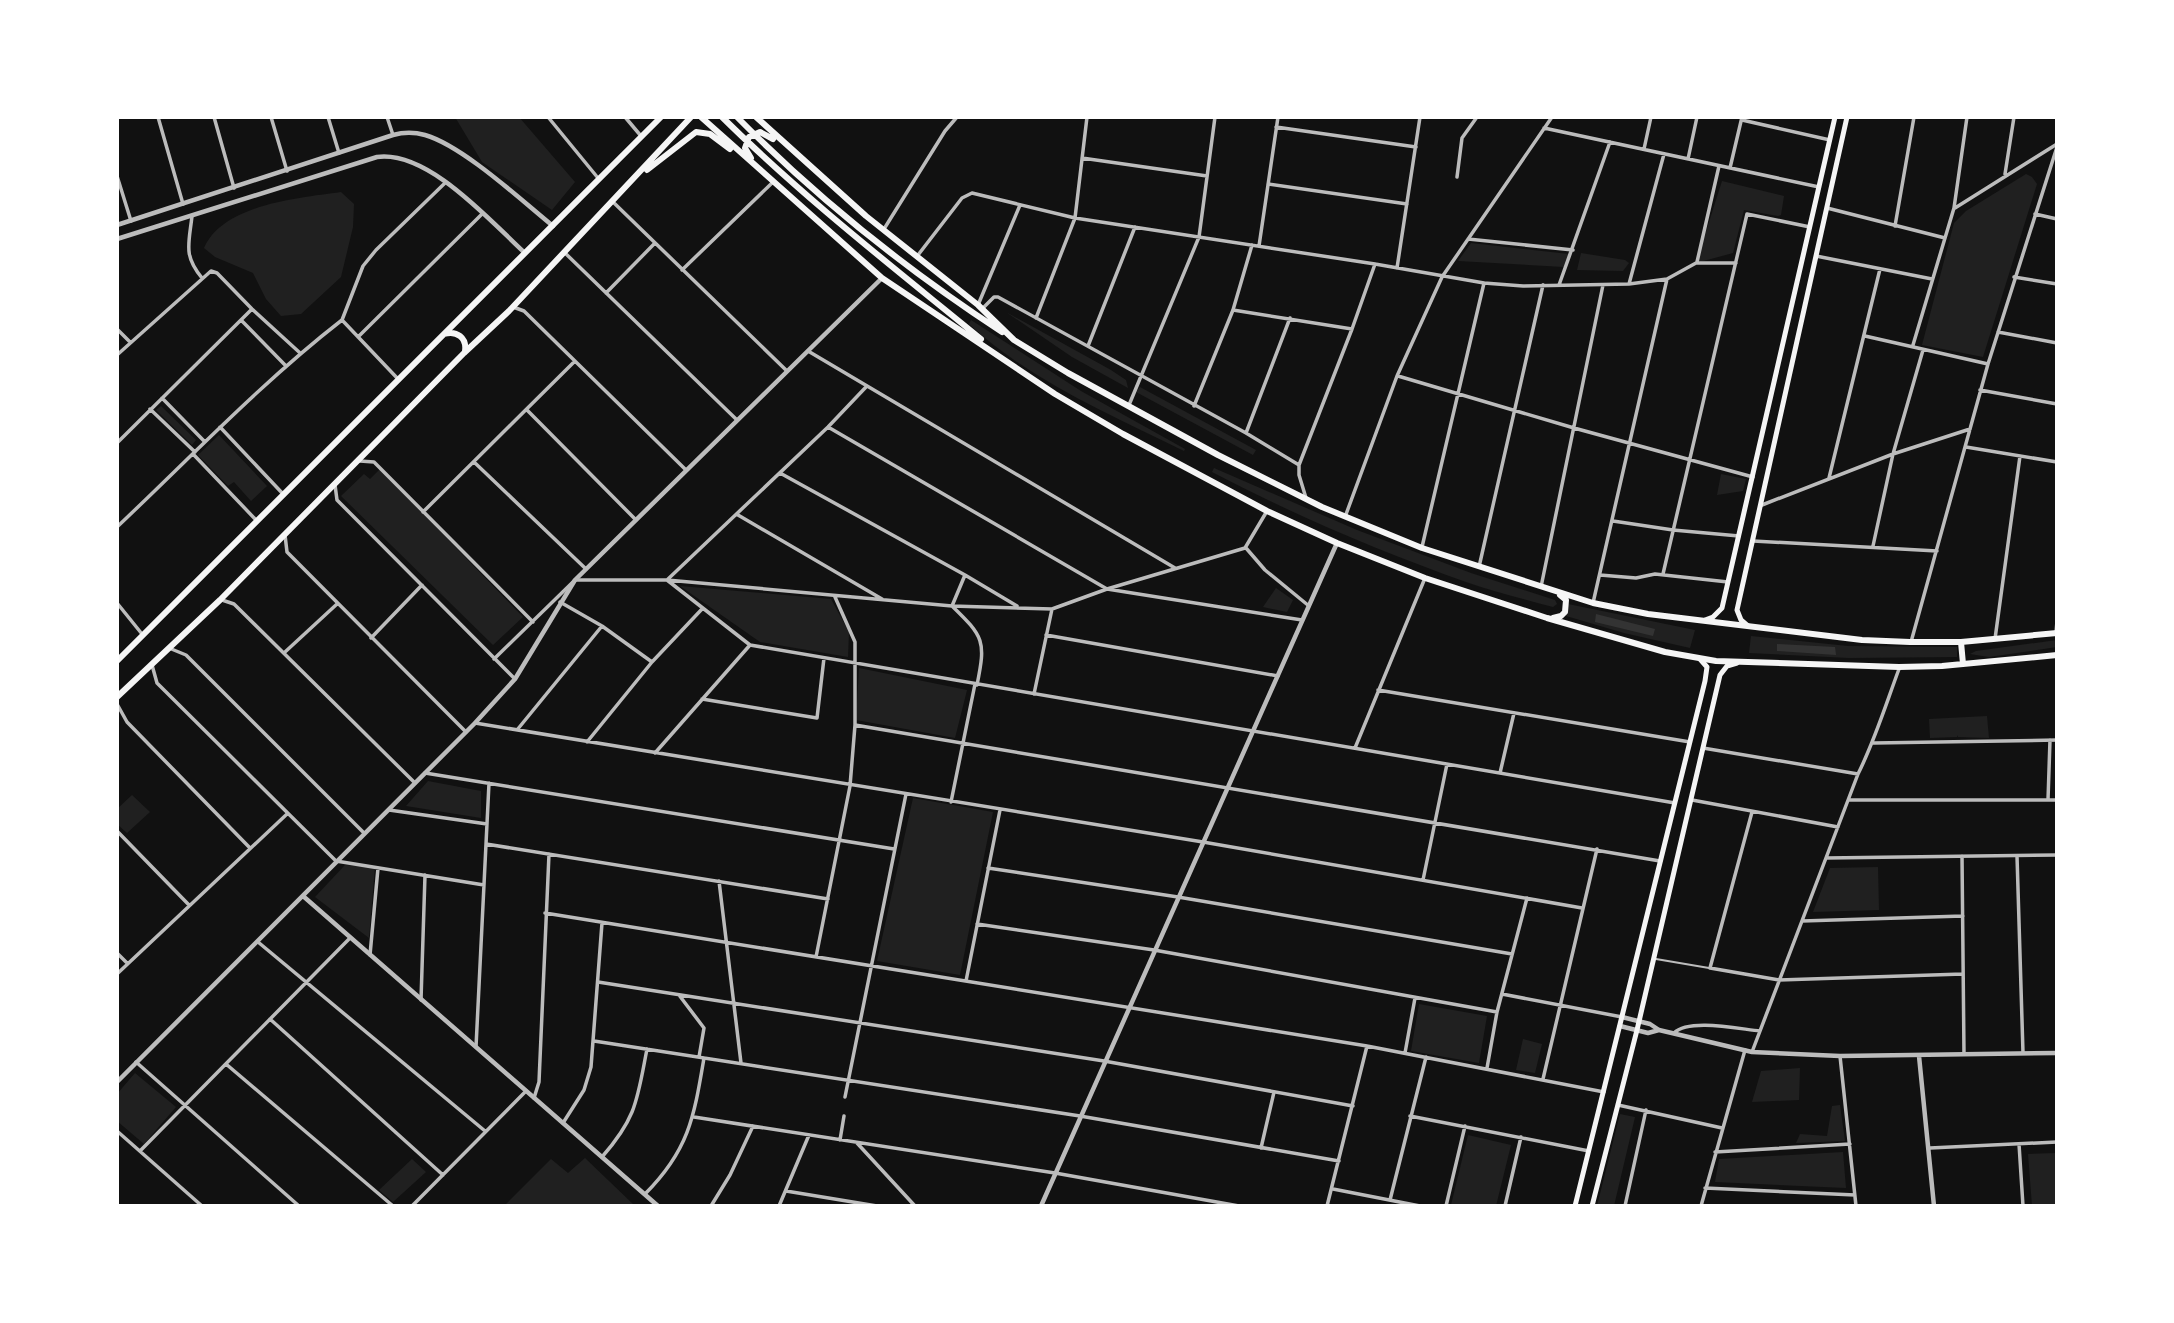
<svg xmlns="http://www.w3.org/2000/svg" width="2174" height="1323" font-family="Merriweather,serif">
  <style>
    .green { fill: #202020 }
    .water { fill: #333 }
    .lines { fill: none; stroke-linecap: round; stroke-linejoin: round }
    .service { stroke: #bcbcbc; stroke-width: 2 }
    .minor { stroke: #bcbcbc; stroke-width: 3.5 }
    .tertiary { stroke: #bcbcbc; stroke-width: 4.5 }
    .primary { stroke: #f5f5f5; stroke-width: 5 }
    .trunk { stroke: #f5f5f5; stroke-width: 6 }
  </style>
  <rect width="100%" height="100%" fill="#111"/>
  <path class="green" d="M455,117h64l56,65 -23,28 -70,-48z
    M2026,174l6,3 5,7 -54,173 -61,-12 32,-122 12,-12z
    M1722,181l62,15 -3,19 -3,1 -34,-6 -11,43 -37,10z
    M341,192l13,12 -1,23 -12,50 -40,37 -20,2 -15,-17 -13,-26 -38,-16 -11,-9c19,-44 95,-50 137,-56z
    M1471,243l98,11 -5,13 -106,-6z
    M1581,253l44,7 4,3 -6,8 -46,-1z
    M1006,312l105,58 15,10 2,8 -56,-31z
    M971,320l110,71 104,58 -1,2c-73,-36 -155,-71 -215,-127z
    M1140,387l116,63 -3,5 -117,-63z
    M161,406l35,34 -4,5 -36,-35z
    M219,435l48,51 -16,15 -17,-19 -6,4 -30,-31z
    M1214,468l143,62 114,43 84,27 2,4 -4,3c-29,-8 -58,-15 -87,-25 -87,-31 -172,-67 -254,-110z
    M380,469l143,148 -30,28 -152,-149 23,-22 6,5z
    M1721,474l25,5 -3,12 -26,4z
    M680,586l151,13 18,33 -1,25 -88,-15z
    M1276,588l17,12 -6,12 -24,-5z
    M1568,604l127,26 -5,18 -66,-15 -58,-17z
    M1751,636l97,10 109,1v10l-108,1 -100,-5z
    M2057,640v7l-68,10 -19,-3 6,-3z
    M859,668l108,22 -12,48 -99,-18z
    M1987,716l2,22 -31,-1v-2l-1,2 -27,1 -1,-19z
    M428,781l53,10v27l-75,-12z
    M132,795l18,17 -23,21 -10,-9v-15z
    M913,798l80,14 -33,163 -83,-14z
    M345,865l30,2 -6,71 -54,-41z
    M1878,867l1,43 -66,2 17,-44z
    M1419,1004l68,12 -8,47 -68,-12z
    M1523,1039l19,5 -7,29 -19,-3z
    M1800,1068l-1,32 -47,2 9,-31z
    M135,1073l41,34 -32,37 -27,-23v-27z
    M1840,1105l5,36 -49,2 4,-9 27,2 5,-30z
    M1620,1114l15,3 -21,89h-17z
    M1468,1135l43,10 -15,61 -45,-1z
    M1843,1152l3,36 -131,-6 4,-23z
    M2057,1153v53h-25l-4,-52z
    M585,1158l49,47 -130,1 47,-47 17,14z
    M412,1159l14,13 -33,30 -14,-12z"/>
  <path class="water" d="M1596,614l59,15 -2,7 -58,-14z
    M1777,644l58,3 1,8 -59,-4z"/>
  <g class="lines">
    <path class="service" d="M1656,959l53,9"/>
    <path class="minor" d="M158,117l25,87
      M214,117l20,71
      M271,117l16,54
      M328,117l11,36
      M387,117l6,18
      M548,117l50,61
      M625,117l16,19
      M1742,120l88,20
      M1276,127l140,20
      M1544,128l275,59
      M1644,149l7,-32
      M1082,158l125,18
      M1688,159l9,-42
      M1730,168l12,-51
      M2005,174l9,-57
      M117,176l14,45
      M1457,177l5,-39 15,-21
      M1268,184l139,20
      M612,201l175,170
      M1827,208l118,30
      M1955,208l102,-64
      M2035,214l22,5
      M192,216c-3,28 -9,39 10,62
      M1895,226l19,-109
      M884,229l61,-98 12,-14
      M1468,239l105,11
      M1259,246l19,-129
      M564,252l173,168
      M918,255l44,-57 10,-5 103,25 300,46 109,19 39,3 106,-2 38,-5 29,-16h40
      M1816,256l116,23
      M1697,262l22,-96
      M1397,268l23,-151
      M682,270l90,-87
      M2014,277l43,7
      M1629,284l35,-130
      M1559,285l51,-143
      M606,293l49,-50
      M978,305l42,-100
      M513,307l11,4 162,159
      M982,309l12,-12h4l248,136 53,32
      M1233,310l119,19
      M1036,318l39,-100 12,-101
      M241,320l45,46
      M342,320l21,-54 13,-16 69,-67
      M342,320l57,60
      M117,329l13,13
      M1998,332l59,11
      M1865,336l123,28
      M358,337l124,-123
      M1913,345l41,-137 13,-91
      M1088,346l47,-119
      M808,351l367,217
      M117,355l94,-84 6,2 35,36 47,43
      M1398,376l176,52 179,49
      M866,387l-38,40 -161,153 83,65 925,158
      M1980,390l77,14
      M162,398l43,44
      M1129,405l70,-168 16,-120
      M1194,406l39,-96 19,-65
      M150,409l45,43
      M527,410l109,110
      M220,427l64,68
      M828,427l279,162 195,31
      M1246,433l44,-115
      M117,443l135,-134
      M1966,447l91,15
      M193,454l64,67
      M360,461l14,1 159,160
      M474,462l112,107
      M780,473l185,102 52,31
      M1829,478l51,-209
      M335,485l2,15 178,179
      M1306,498l-7,-23v-10l53,-136 23,-65
      M1762,505l131,-51 77,-25
      M423,512l152,-151
      M738,515l144,84
      M1345,517l52,-141 45,-99 110,-160
      M1613,521l60,9 66,6
      M117,527c74,-70 144,-144 225,-207
      M285,535l2,17 179,180
      M1753,541l184,10
      M1873,546l20,-92 30,-104
      M1422,547l62,-264
      M1246,548l19,22 44,36
      M1479,567l64,-282
      M1663,574l84,-360 63,13
      M965,575l-13,31c32,31 34,35 25,79
      M1600,575l36,3 19,-4 73,8
      M1541,587l62,-302
      M222,600l12,4 181,179
      M560,602l42,24 50,36
      M117,603l25,31
      M1593,603l74,-324
      M2056,633l1,-12
      M1046,635l232,41
      M371,638l51,-53
      M1995,639l25,-183
      M1911,642l77,-278 69,-217
      M169,648l17,7 178,178
      M285,652l52,-48
      M494,659l81,-79h92l285,26 100,3 55,-20 138,-41 22,-37
      M152,665l5,18 179,178 148,24
      M1378,690l312,52
      M1034,694l18,-85
      M702,699l115,19 7,-60
      M117,704l10,18 123,126
      M475,723l728,119 379,66
      M855,725l805,136
      M517,730l85,-104
      M587,742l65,-80 50,-53
      M1874,743l183,-3
      M1355,748l70,-170
      M1703,748l155,26
      M655,753l95,-108
      M425,773l469,76
      M1500,773l14,-60
      M1692,800l146,27
      M1850,800h207
      M2048,800l2,-60
      M951,802l24,-118
      M389,810l98,14
      M1752,812l-42,156 69,12 184,-6
      M117,831l72,74
      M486,844l342,55
      M1962,856l2,198
      M2017,856l6,197
      M1826,858l231,-3
      M988,868l190,29 334,57
      M1423,880l24,-116
      M719,881l22,182
      M545,913l822,133 237,46
      M1802,921l161,-5
      M977,924l177,26 343,62
      M258,942l227,189
      M117,953l10,10
      M370,955l8,-87
      M816,957l34,-171 5,-61v-83l-20,-45
      M117,974l170,-160
      M966,981l34,-171
      M598,982l506,79 249,45
      M1502,994l120,23
      M679,995l25,33 -5,29
      M421,1000l4,-125
      M270,1019l173,156
      M1674,1033c15,-15 65,-4 86,-2
      M594,1041l486,75 259,45
      M476,1047l13,-264
      M1752,1052l106,-278c17,-34 28,-70 41,-105
      M1405,1053l10,-55
      M1840,1056l16,150
      M136,1062l163,144
      M226,1064l167,142
      M1487,1068l10,-56 30,-114
      M1543,1079l54,-230
      M845,1097l61,-303
      M534,1098l5,-16 10,-228
      M1618,1105l104,23
      M1410,1116l179,35
      M694,1117l361,56 184,33
      M563,1123l21,-33 7,-23 11,-144
      M117,1131l85,75
      M840,1140l4,-24
      M857,1143l58,63
      M2019,1144l4,62
      M1261,1148l13,-56
      M1930,1148l127,-6
      M140,1151l210,-213
      M1715,1152l135,-8
      M602,1157c35,-40 35,-57 45,-108
      M1705,1188l150,7
      M1333,1189l87,17
      M786,1191l91,15
      M645,1194c44,-44 49,-77 59,-136
      M1390,1200l36,-143
      M412,1206l114,-115
      M711,1206l19,-31 23,-49
      M779,1206l30,-71
      M1327,1206l40,-160
      M1446,1206l19,-80
      M1505,1206l16,-69
      M1625,1206l21,-96
      M1701,1206l44,-156"/>
    <path class="tertiary" d="M117,225l276,-90c11,-3 21,-3 32,0 38,11 96,65 128,91
      M117,239l260,-82c51,-7 113,64 148,96
      M303,896l355,310
      M1622,1017l28,7 9,6 93,22 88,4 217,-3
      M1620,1026l28,7 11,-3
      M1919,1056l15,150
      M117,1082l358,-359 40,-44 60,-99 307,-302
      M1041,1206l296,-663"/>
    <path class="primary" d="M1705,620l8,-3 9,-9 113,-491
      M1748,626l-7,-6 -4,-10 110,-493
      M1575,1206l130,-525 2,-14 -7,-8
      M1592,1206l45,-176 83,-355 7,-9 10,-3"/>
    <path class="trunk" d="M701,117l181,161 173,116 68,40 144,77 70,32 88,35 122,40 118,34 51,9 183,6 43,-1 115,-11
      M722,117c81,80 171,150 259,222
      M737,117c80,81 170,153 265,215
      M756,117l110,99 112,89 36,35 54,33 150,82 104,52 100,41 171,55 55,11 214,26 48,2h51l96,-9
      M751,158l-6,-10 4,-11 11,-5 13,7
      M647,170l49,-38 14,2 20,15
      M444,334c13,-4 23,4 21,17
      M1553,618l8,-2 4,-4 1,-12 -6,-5
      M1961,642l2,22
      M117,661l544,-544
      M117,697l103,-97 244,-247 45,-42 182,-194"/>
  </g>
  <rect width="2174" height="1323" fill="none" stroke="#ffffff" stroke-width="238"/>
</svg>
